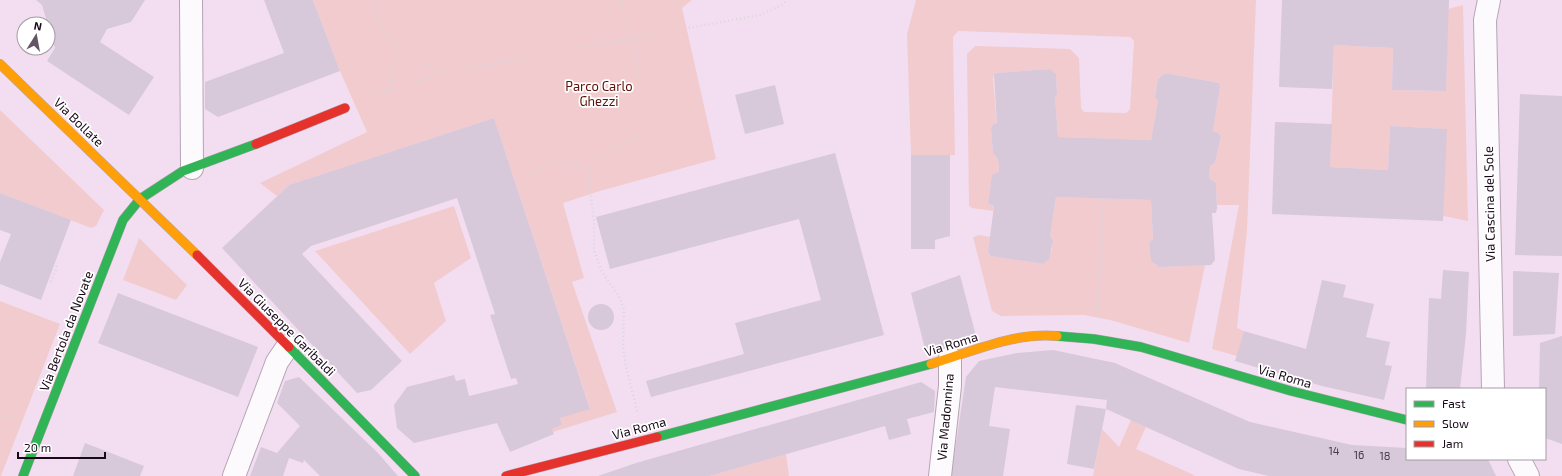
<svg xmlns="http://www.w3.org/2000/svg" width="1562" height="476" font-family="'Exo 2',sans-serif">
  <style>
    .green { fill: #f2cbce }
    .building { fill: #d7c8da }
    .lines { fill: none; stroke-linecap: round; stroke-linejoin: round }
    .street-casing { stroke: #b5a4b3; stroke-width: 24 }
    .fast-casing { stroke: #b5a4b3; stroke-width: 10 }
    .slow-casing { stroke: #b5a4b3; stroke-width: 10 }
    .jam-casing { stroke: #b5a4b3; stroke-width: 10 }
    .path { stroke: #dbd5da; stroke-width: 2.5; stroke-dasharray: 1 3; stroke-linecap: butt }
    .street { stroke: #fdfafd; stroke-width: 22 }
    .fast { stroke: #30b455; stroke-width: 9 }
    .slow { stroke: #ff9f0a; stroke-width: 9 }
    .jam { stroke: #e5322d; stroke-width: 9 }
    .labels { text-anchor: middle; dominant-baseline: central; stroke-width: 3.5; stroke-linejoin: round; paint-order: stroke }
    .number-label { font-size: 11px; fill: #483948 }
    .park-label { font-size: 13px; fill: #5e1108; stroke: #fff }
    .street-label { font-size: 13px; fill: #190918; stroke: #fff }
  </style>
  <rect width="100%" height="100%" fill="#f3def1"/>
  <path class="green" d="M313,0h379l-10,8 34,151 -116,32 -37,12 21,75 -12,4 45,130 -64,20 -1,-3 10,-4 -2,-7 30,-10 -96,-290 -205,67 -12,11 -17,-13 107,-51 -27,-61z
    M916,0h340l-9,231 -10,97 7,3 -7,25 -25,-7 27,-144h-22l-1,-22 -7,-5 1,-12 5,-3 6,-27 -4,-4 -4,-1 7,-44 -1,-4 -54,-10 -7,6 -3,19 3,3 -7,39 -93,-3 -3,-40 2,-3 -1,-20 -6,-5 -53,4 -3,1 -1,5 4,45h-4l-2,4 2,25 5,6 1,13 -7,4 -4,27 6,3 -1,5 -21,-3 -3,-2 -2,-152 8,-8 95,3 9,9 2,50 3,4 42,1 4,-4 4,-68 -4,-4 -172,-6 -5,6 2,118h-44l-4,-121z
    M1463,5l5,216 -25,-5 3,-87 -56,-3 -2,44 -58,-3 4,-122 59,3 -1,42 54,1 2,-82z
    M0,110l104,100 -8,16 -5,2 -91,-35z
    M1056,197l95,3 2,40 -4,3 2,18 8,6 46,-2 -16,78 -79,-23 -26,-5 -83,1 -9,-5 -19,-74 7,-2 10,2 -2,15 3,4 52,8c8,-7 12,-19 7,-28z
    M454,206l17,52 -37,25 12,38 -36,33 -95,-103z
    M139,238l48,47 -11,15 -53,-20z
    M0,301l60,23 -59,152h-1z
    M1131,420l15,7 -10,22 58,26v1h-101l9,-47 17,18z
    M786,454l3,22h-80z"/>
  <path class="building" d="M36,0h109l-14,22 -24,7 -7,13 54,35 -25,38 -82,-54 8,-13 -13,-43z
    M264,0h49l27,71 -122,46 -13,-8v-27l79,-29z
    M1282,0h167l-3,91 -54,-1 1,-42 -59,-3 -2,44 -53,-2z
    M1050,69l6,5 1,20 -2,3 3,40 93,3 7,-39 -3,-3 3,-19 7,-6 54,10 1,4 -7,44 4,1 4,4 -6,27 -5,3 -1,12 7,5 1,25 -1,5h-4l3,47 -4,5 -52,2 -8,-6 -2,-18 4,-3 -2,-40 -95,-3 -6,39 3,5 -4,18 -6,5 -52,-8 -3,-4 6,-46 -6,-3 4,-28 7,-3 -1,-13 -5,-6 -2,-25 2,-4h4l-3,-50 3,-1z
    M775,85l9,39 -39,10 -10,-39z
    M1520,94l42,2v160l-47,-1z
    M494,118l96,291 -30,9 2,7 -10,4 2,5 -44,18 -13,-29 -83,20 -17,-15 -3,-23 13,-18 47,-12 2,6 9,-2 4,17 49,-12 -2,-6 -5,1 -21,-64 5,-1 -38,-116 -146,48 -9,8 100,107 -31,29 -14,3 -135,-145 67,-63z
    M1275,122l57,2 -2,43 58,3 2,-44 57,3 -4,92 -171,-7z
    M835,153l49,182 -233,62 -5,-16 98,-27 -9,-31 86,-23 -22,-81 -189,50 -14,-52z
    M911,155h39v81l-15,4v9h-24z
    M0,193l71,27 -30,80 -41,-16v-22l11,-28 -11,-4z
    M1443,270l26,2 -3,62 -6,55h-34l3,-91 12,1z
    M1513,271l46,2 -4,61 -42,2z
    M960,275l16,61 -50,17 -15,-60z
    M1322,280l24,5 -3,12 31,7 -8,33 24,5 -5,23 7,1 -8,34 -62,-14 -87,-25 9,-30 62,18z
    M118,293l140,54 -20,50 -140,-54z
    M588 317a13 13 0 1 1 26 0a13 13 0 1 1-26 0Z
    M1562,336v108l-17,-6v-49h-6l1,-46z
    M1053,350l62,13 135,59 102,23 55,3v11h81l8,17h-227l-30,-7 -133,-60 1,-9 -112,-13 -6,39 21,3 -7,47h-52l15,-99 13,-16 38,-8z
    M299,377l79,76 20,23h-78l-16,-16 -1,3 -14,-5 -6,18h-33l11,-29 16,6 23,-27 -23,-23 8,-22z
    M921,382l14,9 -1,21 -27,7 4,15 -22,6 -4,-14 -176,50h-111l38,-13z
    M1076,405l30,4 -12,60 -27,-5z
    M85,443l59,23 -4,10h-67z"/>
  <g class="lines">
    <g class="street-casing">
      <path id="street" d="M191,0l1,168
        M1489,0l-4,20 8,369
        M1519,459l9,17
        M234,476l43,-114 11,-16
        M940,476l10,-90v-28"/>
    </g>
    <g class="fast-casing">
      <path id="fast" d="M1057,336l37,3 47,8 150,44 116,29
        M289,347l126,129
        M657,437l274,-73
        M23,476l100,-256 17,-21 43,-28 73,-27"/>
    </g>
    <g class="slow-casing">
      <path id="slow" d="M0,64l197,191
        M931,364c40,-12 83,-32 126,-28"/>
    </g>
    <g class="jam-casing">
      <path id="jam" d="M256,144l89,-36
        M197,255l92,92
        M506,476l151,-39"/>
    </g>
    <path class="path" d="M373,0l6,24 19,25 -9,41
      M621,0l25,99 1,14 -2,14 -14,14 -29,15 -8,6 -5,8v10l5,40v30l7,20 19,28 4,12 -1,36 3,21 12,47
      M398,49l45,24
      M369,98l74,-25 317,-58 22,-10 5,-5
      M527,175c27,-14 33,-17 62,-5
      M51,282l6,-16
      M1097,313l7,-115
      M0,415l17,6
      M1351,449l1,1"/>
    <use href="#street" class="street"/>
    <use href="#fast" class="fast"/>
    <use href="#slow" class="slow"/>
    <use href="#jam" class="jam"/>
  </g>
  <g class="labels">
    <g class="number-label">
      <text x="1334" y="450">14</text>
      <text x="1359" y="454">16</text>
      <text x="1385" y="455">18</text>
    </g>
    <g class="park-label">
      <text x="599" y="86">Parco Carlo<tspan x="599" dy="15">Ghezzi</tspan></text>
    </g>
    <g class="street-label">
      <text transform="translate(79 122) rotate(44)">Via Bollate</text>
      <text transform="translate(1489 204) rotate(-91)">Via Cascina del Sole</text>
      <text transform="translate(287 327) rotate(45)">Via Giuseppe Garibaldi</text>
      <text transform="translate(66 331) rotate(-69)">Via Bertola da Novate</text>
      <text transform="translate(951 344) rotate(-17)">Via Roma</text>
      <text transform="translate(1285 376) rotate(16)">Via Roma</text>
      <text transform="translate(945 417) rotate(-85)">Via Madonnina</text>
      <text transform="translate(639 428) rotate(-15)">Via Roma</text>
    </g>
  </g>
  <rect x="1406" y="388" width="140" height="72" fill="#ffffff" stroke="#a39da3"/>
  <rect x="1414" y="401" width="20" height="6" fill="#30b455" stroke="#a39da3"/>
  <text x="1442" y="408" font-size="12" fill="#190918">Fast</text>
  <rect x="1414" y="421" width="20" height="6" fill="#ff9f0a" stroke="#a39da3"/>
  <text x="1442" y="428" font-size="12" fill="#190918">Slow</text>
  <rect x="1414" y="441" width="20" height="6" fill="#e5322d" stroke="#a39da3"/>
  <text x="1442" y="448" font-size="12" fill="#190918">Jam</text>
  <g transform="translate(36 36) rotate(11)"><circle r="19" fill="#ffffff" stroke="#a39da3"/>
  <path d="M0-3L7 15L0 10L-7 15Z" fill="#655464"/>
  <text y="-6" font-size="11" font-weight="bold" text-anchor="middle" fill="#190918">N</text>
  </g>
  <path d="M18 452v6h87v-6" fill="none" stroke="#190918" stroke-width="2"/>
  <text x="24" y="452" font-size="12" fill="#190918" stroke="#ffffff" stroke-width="3" paint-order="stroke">20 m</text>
</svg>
